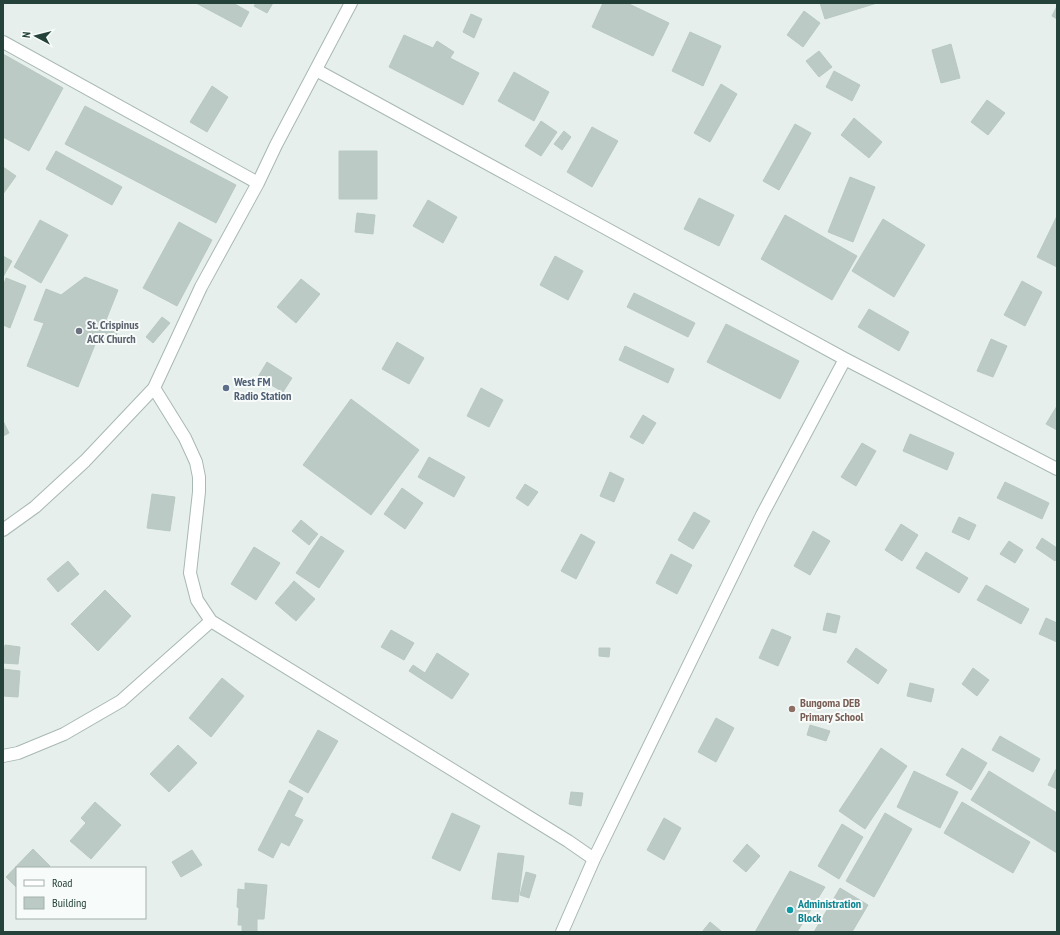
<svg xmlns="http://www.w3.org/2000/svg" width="1060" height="935" font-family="'PT Sans Narrow',sans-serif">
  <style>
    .building { fill: #bbcac4; stroke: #b8c9c2 }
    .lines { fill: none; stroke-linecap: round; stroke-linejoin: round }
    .minor-casing { stroke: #a8b8b2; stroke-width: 14 }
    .minor { stroke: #fff; stroke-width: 12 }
    .worship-dot { fill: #6b7280; stroke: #f7fbf9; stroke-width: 1.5 }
    .service-dot { fill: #5c6f8a; stroke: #f7fbf9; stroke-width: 1.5 }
    .education-dot { fill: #8d6e63; stroke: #f7fbf9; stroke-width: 1.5 }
    .culture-dot { fill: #0f9aa8; stroke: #f7fbf9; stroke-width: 1.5 }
    .labels { text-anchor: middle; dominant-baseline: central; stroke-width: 4; stroke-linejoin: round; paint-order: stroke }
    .worship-label { font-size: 12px; font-weight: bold; fill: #5b616d; stroke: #f7fbf9; text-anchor: start }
    .service-label { font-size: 12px; font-weight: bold; fill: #4e5e75; stroke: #f7fbf9; text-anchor: start }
    .education-label { font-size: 12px; font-weight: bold; fill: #785e54; stroke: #f7fbf9; text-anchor: start }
    .culture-label { font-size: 12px; font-weight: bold; fill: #0d838f; stroke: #f7fbf9; text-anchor: start }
  </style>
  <rect width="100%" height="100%" fill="#e6efeb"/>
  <path class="building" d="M196,3h37l16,9 -8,15z
    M256,3h17l-6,10 -13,-7z
    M603,3h24l42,20 -16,33 -61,-29z
    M820,3h57l-52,16z
    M1057,6v13l-5,-3z
    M804,11l16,12 -17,24 -16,-12z
    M471,14l11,5 -8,19 -11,-6z
    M690,32l31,14 -18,40 -31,-15z
    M404,35l29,13 4,-7 17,11 -4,6 29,15 -16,32 -74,-38z
    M951,44l9,34 -19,5 -9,-33z
    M819,51l13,16 -13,10 -13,-16z
    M3,54l60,34 -34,63 -26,-14z
    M834,71l26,14 -8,16 -26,-14z
    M514,72l35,20 -15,29 -36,-20z
    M721,84l16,10 -27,48 -16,-9z
    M212,86l16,11 -21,35 -17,-10z
    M987,100l18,13 -17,22 -17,-13z
    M85,106l151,79 -20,38 -151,-79z
    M854,118l28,24 -13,16 -28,-23z
    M541,121l16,11 -16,24 -16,-10z
    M795,124l16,9 -32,57 -16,-9z
    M592,127l26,14 -26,46 -25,-15z
    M564,131l7,6 -9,13 -8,-6z
    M56,151l66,36 -10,18 -66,-36z
    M339,151h38v48h-38z
    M3,167l13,9 -13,18z
    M850,177l25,10 -22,55 -25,-10z
    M699,198l35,17 -15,31 -35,-17z
    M428,200l29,17 -14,26 -30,-17z
    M357,213l18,2 -2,19 -18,-2z
    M785,215l72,41 -25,44 -71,-41z
    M1057,216v51l-20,-10z
    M883,219l42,26 -31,52 -42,-26z
    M40,220l28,15 -27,48 -27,-16z
    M179,222l33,18 -35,66 -34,-18z
    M3,256l9,5 -9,16z
    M555,256l28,15 -15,29 -28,-15z
    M85,277l33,13 -12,30 14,6 -7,17 -15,-6 -20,50 -51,-21 17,-43 -10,-3 12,-31 15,6z
    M6,278l20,8 -16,42 -7,-3v-38z
    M301,279l19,15 -24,29 -19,-16z
    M1022,281l20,11 -17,34 -21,-11z
    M634,293l61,30 -7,14 -61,-30z
    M869,309l40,23 -10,19 -41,-24z
    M162,317l8,6 -17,20 -7,-6z
    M726,324l73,37 -19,38 -73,-37z
    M991,339l16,7 -14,31 -16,-6z
    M397,342l27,16 -15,26 -27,-15z
    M625,346l49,23 -6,14 -49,-23z
    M267,362l25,16 -9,14 -25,-15z
    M481,388l22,12 -14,27 -22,-11z
    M351,399l68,51 -48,65 -68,-50z
    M1057,406v24l-11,-6z
    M643,415l13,8 -13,21 -13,-7z
    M3,421l6,12 -6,3z
    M910,434l44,19 -7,17 -44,-19z
    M862,443l14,8 -20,35 -15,-9z
    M429,457l36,20 -11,20 -36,-20z
    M610,472l14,7 -10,23 -14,-6z
    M1005,482l44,21 -7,16 -45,-21z
    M525,484l13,8 -10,14 -12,-8z
    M402,488l21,15 -18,26 -21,-15z
    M152,494l23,3 -5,34 -23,-3z
    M694,512l16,9 -17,28 -15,-9z
    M959,517l17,8 -7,15 -17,-8z
    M301,520l17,14 -9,11 -17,-14z
    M901,524l17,11 -16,26 -17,-11z
    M813,531l17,10 -20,34 -16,-9z
    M581,534l14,8 -19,37 -15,-8z
    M321,536l23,15 -25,37 -23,-15z
    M1042,538l15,10v10l-2,3 -19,-13z
    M1009,541l14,9 -8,13 -15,-9z
    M254,547l26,16 -24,37 -25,-16z
    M926,552l42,26 -9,15 -43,-25z
    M671,554l21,11 -15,29 -21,-11z
    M68,561l11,13 -21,18 -11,-13z
    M294,581l21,18 -19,22 -21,-18z
    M986,585l43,24 -8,15 -44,-24z
    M105,590l26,26 -33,35 -27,-27z
    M827,613l13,3 -4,17 -13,-3z
    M1046,618l11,5v19l-18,-8z
    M772,629l19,8 -13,29 -19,-8z
    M391,630l23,13 -10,17 -23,-13z
    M5,645l15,2 -2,17 -15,-1z
    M599,648h11l-1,9 -10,-1z
    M856,648l31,22 -9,14 -31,-22z
    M437,653l32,21 -17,25 -43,-28 4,-6 12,8z
    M973,668l16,12 -12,16 -15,-12z
    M3,669l17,2 -2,26 -15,-1z
    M222,678l22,18 -33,41 -22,-19z
    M910,683l24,6 -3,13 -24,-6z
    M716,718l18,10 -18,34 -18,-10z
    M810,725l20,6 -4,10 -19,-6z
    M318,730l20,11 -30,52 -19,-11z
    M1000,736l40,23 -7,13 -41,-22z
    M178,745l19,18 -28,29 -19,-18z
    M881,748l26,18 -42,63 -26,-18z
    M962,748l25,15 -16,27 -25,-15z
    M1056,769h1v20l-9,-4z
    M914,771l44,21 -18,36 -43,-21z
    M989,771l68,42v40l-86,-53z
    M289,790l14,8 -9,18 9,4 -14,26 -8,-4 -8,16 -15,-8z
    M571,792l12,1 -2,13 -12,-2z
    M95,802l26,23 -30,34 -21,-18 16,-18 -5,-5z
    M962,802l68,40 -17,31 -69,-40z
    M452,813l28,13 -20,45 -28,-13z
    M885,813l27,16 -38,68 -28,-16z
    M664,818l17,10 -17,32 -17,-10z
    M842,824l21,13 -24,42 -21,-13z
    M747,844l13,12 -14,16 -13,-11z
    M33,849l17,17 -2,2h-31v20l-11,-11z
    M192,850l10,15 -21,12 -9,-15z
    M498,853l26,3 -6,46 -26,-3z
    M790,871l35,16 -28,45h-42z
    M526,872l10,3 -7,23 -9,-3z
    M245,883l22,2 -3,34h-7v13h-15v-7h-4l1,-17 -2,-1 1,-18 7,1z
    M840,888l28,17 -16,27h-38z
    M710,922l11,9 -1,1h-18z"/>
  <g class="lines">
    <g class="minor-casing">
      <path id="minor" d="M3,42l255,141
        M316,70l529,289 212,110
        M154,388l31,50 11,24 3,15v15l-9,81 7,27 14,21 357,220 26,18
        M3,530l32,-23 50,-46 69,-73 47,-101 57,-104 18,-38 75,-142
        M3,756l15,-3 46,-19 57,-33 90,-80
        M562,932l32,-73 168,-344 83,-156"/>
    </g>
    <use href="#minor" class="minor"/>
  </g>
  <circle class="worship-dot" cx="79" cy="331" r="4"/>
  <circle class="service-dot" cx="226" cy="388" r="4"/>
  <circle class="education-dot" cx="792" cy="709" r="4"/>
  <circle class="culture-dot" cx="790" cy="910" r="4"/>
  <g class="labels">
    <g class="worship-label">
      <text x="87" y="324">St. Crispinus<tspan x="87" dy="14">ACK Church</tspan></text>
    </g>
    <g class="service-label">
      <text x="234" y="381">West FM<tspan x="234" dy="14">Radio Station</tspan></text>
    </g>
    <g class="education-label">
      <text x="800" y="702">Bungoma DEB<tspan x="800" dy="14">Primary School</tspan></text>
    </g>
    <g class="culture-label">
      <text x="798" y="903">Administration<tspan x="798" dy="14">Block</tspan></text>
    </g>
  </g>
  <rect width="1060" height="935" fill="none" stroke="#24423a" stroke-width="8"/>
  <rect x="16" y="867" width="130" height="52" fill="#f7fbf9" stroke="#a3b1ad"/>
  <rect x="24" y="880" width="20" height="6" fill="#ffffff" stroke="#a3b1ad"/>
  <text x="52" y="887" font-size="12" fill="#24423a">Road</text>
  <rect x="24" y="897" width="20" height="12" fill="#bbcac4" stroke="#a3b1ad"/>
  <text x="52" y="907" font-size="12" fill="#24423a">Building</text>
  <g transform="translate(36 36) rotate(277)" stroke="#f7fbf9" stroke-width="3" paint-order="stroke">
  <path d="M0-3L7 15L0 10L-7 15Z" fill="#24423a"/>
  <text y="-6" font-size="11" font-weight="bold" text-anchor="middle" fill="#24423a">N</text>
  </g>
</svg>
